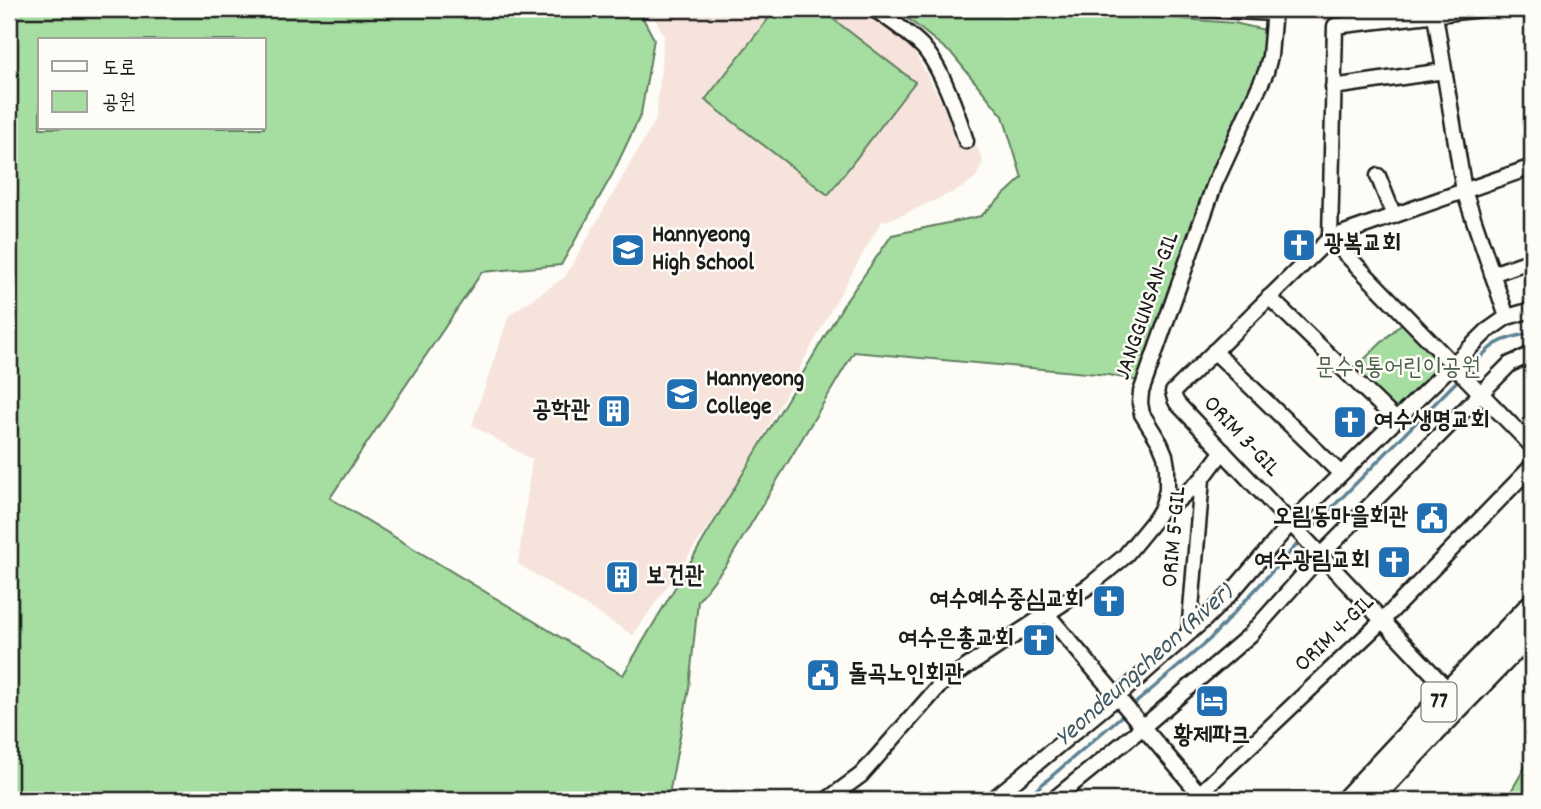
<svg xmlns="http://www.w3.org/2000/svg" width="1541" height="809" font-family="Dekko,'Poor Story',sans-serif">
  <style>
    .built { fill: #f6e4dc }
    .green { fill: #a6dea2; stroke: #617d5f; stroke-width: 2; fill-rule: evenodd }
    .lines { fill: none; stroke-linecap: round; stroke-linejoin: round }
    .stream { stroke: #5b8395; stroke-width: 3.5 }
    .street-casing { stroke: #1c1c1c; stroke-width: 19 }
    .primary-casing { stroke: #1c1c1c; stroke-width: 26 }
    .street { stroke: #fdfcf7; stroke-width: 14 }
    .primary { stroke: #fdfcf7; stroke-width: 21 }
    .labels { text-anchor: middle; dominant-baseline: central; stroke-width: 5; stroke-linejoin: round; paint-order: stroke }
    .shield { fill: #fdfcf7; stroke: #605f5e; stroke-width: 2 }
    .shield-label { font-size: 23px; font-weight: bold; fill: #1c1c1c }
    .poi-label { font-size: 24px; font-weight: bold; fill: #1c1c1c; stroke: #fdfcf7; text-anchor: start }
    .street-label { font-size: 24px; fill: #1c1c1c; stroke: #fdfcf7 }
    .park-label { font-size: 24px; fill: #4c604b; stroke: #fdfcf7 }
    .water-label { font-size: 26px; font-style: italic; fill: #415863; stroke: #fdfcf7 }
  </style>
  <rect width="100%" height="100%" fill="#fdfcf7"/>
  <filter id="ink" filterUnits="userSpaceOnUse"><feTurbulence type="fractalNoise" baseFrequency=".0143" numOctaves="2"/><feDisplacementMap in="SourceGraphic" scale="14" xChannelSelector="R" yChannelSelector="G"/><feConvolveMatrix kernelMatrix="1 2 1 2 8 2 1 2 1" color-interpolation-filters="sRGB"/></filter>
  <g filter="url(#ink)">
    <path class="built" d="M650,9h209l53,39 31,56 14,38 17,-2 9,21 -7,16 -14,11 -62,28 -19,6 -45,79 -105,194 -98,140 -115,-71 14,-104 -60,-35 37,-110 56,-38 91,-158 8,-83z
      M1321,9h133l-31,4 -102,8z"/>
    <path class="green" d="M9,9h629l16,30 -13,75 -29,61 -51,90 -79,7 -152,226 293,177 221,-371 48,-69 89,-19 41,-38 -19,-62 -50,-61 -57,-46h159l179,14 31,7 -4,40 -53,108 -39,109 -30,94 -30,-6 -255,-23 -127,212 -29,37 -9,87 -21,112h-659zM40,40h224v88h-224z
      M776,9h44l95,73 -87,113 -123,-95z
      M1403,322l39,41v5l-43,40h-7l-38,-39z
      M1532,755v45h-26z"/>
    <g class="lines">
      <path class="stream" d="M1465,373c25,-26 29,-34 67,-40
        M1307,533l152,-154
        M1131,707l78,-67 93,-101
        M1024,800l101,-87"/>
      <g class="street-casing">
        <path id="street" d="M874,9c15,10 35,24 48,37 19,20 36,69 44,95
          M1205,9l68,4
          M1481,9l-146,17 -5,212 202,208
          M1435,15l29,176 43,126
          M1333,87l111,-16
          M1378,176l16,40
          M1492,274l40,-14
          M1269,297l127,123
          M1214,351l127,123
          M1162,508l15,-7 25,-22
          M1046,613l158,186
          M1189,633l13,-154 21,-28
          M1449,691l-272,-288 -2,-4 -2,-7 157,-154 202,-71
          M827,800l34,-25 80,-91 148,-98 35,-29 32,-39 6,-10 5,-18v-23l-2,-12 -5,-12 -18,-29 -2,-11 1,-11 74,-209 51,-111 4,-16 4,-47
          M992,800l125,-103 87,-77 26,-26 61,-71 196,-192 20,-14 25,-7
          M1053,800l90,-73 107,-92 71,-80 160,-162 29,-29 22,-10
          M1193,800l190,-180 149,-154"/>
      </g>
      <g class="primary-casing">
        <path id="primary" d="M1347,800l102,-109 83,-86
          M1370,800l86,-91 76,-78"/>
      </g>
      <use href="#street" class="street"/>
      <use href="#primary" class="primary"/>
    </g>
  </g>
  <defs>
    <g id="church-square" transform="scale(1.75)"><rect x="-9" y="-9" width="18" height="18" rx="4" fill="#1f6fb2" stroke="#fdfcf7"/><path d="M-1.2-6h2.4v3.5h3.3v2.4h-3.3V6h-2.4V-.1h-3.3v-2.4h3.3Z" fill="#fff"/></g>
    <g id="school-square" transform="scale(1.75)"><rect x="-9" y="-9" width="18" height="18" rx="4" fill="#1f6fb2" stroke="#fdfcf7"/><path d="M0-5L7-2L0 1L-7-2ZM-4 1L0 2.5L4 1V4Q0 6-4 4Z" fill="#fff"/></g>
    <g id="university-square" transform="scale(1.75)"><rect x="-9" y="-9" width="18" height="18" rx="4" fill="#1f6fb2" stroke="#fdfcf7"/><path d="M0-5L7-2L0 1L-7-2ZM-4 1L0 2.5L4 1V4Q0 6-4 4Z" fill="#fff"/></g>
    <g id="building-square" transform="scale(1.75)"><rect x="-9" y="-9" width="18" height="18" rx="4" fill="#1f6fb2" stroke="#fdfcf7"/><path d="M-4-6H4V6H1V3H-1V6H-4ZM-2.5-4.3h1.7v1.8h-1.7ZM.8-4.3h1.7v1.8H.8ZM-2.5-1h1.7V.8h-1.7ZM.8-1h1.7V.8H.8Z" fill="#fff"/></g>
    <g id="civic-square" transform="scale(1.75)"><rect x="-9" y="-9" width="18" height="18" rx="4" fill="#1f6fb2" stroke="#fdfcf7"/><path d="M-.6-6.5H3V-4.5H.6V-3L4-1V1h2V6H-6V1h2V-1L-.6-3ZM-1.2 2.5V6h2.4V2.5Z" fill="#fff"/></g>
    <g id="hotel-square" transform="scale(1.75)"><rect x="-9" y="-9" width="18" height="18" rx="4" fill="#1f6fb2" stroke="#fdfcf7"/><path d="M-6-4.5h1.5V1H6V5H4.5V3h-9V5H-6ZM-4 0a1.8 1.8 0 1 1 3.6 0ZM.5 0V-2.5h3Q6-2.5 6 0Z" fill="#fff"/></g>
  </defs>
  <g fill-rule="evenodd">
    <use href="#church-square" x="1299" y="245"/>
    <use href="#school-square" x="628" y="250"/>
    <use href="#university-square" x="682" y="394"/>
    <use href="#building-square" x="614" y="411"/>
    <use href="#church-square" x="1350" y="422"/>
    <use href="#civic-square" x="1432" y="518"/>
    <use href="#church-square" x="1394" y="562"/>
    <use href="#building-square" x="622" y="577"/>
    <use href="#church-square" x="1109" y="601"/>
    <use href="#church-square" x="1039" y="640"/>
    <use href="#civic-square" x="823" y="675"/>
    <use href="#hotel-square" x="1212" y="701"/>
  </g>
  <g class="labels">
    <rect class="shield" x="1421.5" y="682.5" width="35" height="39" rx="5"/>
    <g class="shield-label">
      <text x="1439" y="702">77</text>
    </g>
    <g class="poi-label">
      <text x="652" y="236">Hannyeong<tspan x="652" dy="28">High School</tspan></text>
      <text x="1324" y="245">광복교회</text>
      <text x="706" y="380">Hannyeong<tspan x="706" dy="28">College</tspan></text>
      <text x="590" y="411" text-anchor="end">공학관</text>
      <text x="1374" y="422">여수생명교회</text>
      <text x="1408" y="518" text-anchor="end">오림동마을회관</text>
      <text x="1370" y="562" text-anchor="end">여수광림교회</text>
      <text x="646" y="577">보건관</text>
      <text x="1084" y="601" text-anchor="end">여수예수중심교회</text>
      <text x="1014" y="640" text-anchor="end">여수은총교회</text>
      <text x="848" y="675">돌곡노인회관</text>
      <text x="1212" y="737" text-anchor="middle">황제파크</text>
    </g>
    <g class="street-label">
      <text transform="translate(1148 306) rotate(-71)">JANGGUNSAN-GIL</text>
      <text transform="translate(1241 437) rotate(47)">ORIM 3-GIL</text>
      <text transform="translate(1175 537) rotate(-85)">ORIM 5-GIL</text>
      <text transform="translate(1335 634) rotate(-44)">ORIM 4-GIL</text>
    </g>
    <g class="park-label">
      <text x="1398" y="369">문수9통어린이공원</text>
    </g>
    <g class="water-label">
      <text transform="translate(1145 666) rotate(-42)">Yeondeungcheon (River)</text>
    </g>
  </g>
  <rect width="1541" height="809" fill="none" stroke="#fdfcf7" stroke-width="35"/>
  <rect x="18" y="18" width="1506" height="774" fill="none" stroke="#1c1c1c" stroke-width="2.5" filter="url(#ink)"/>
  <rect x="38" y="38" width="228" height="91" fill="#fdfcf7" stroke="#a3a29f" stroke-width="2"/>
  <rect x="52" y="61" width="35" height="10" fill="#fdfcf7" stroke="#a3a29f" stroke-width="2"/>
  <text x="102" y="74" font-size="21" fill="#1c1c1c">도로</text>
  <rect x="52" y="91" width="35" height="21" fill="#a6dea2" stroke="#a3a29f" stroke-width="2"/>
  <text x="102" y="108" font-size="21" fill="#1c1c1c">공원</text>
</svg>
